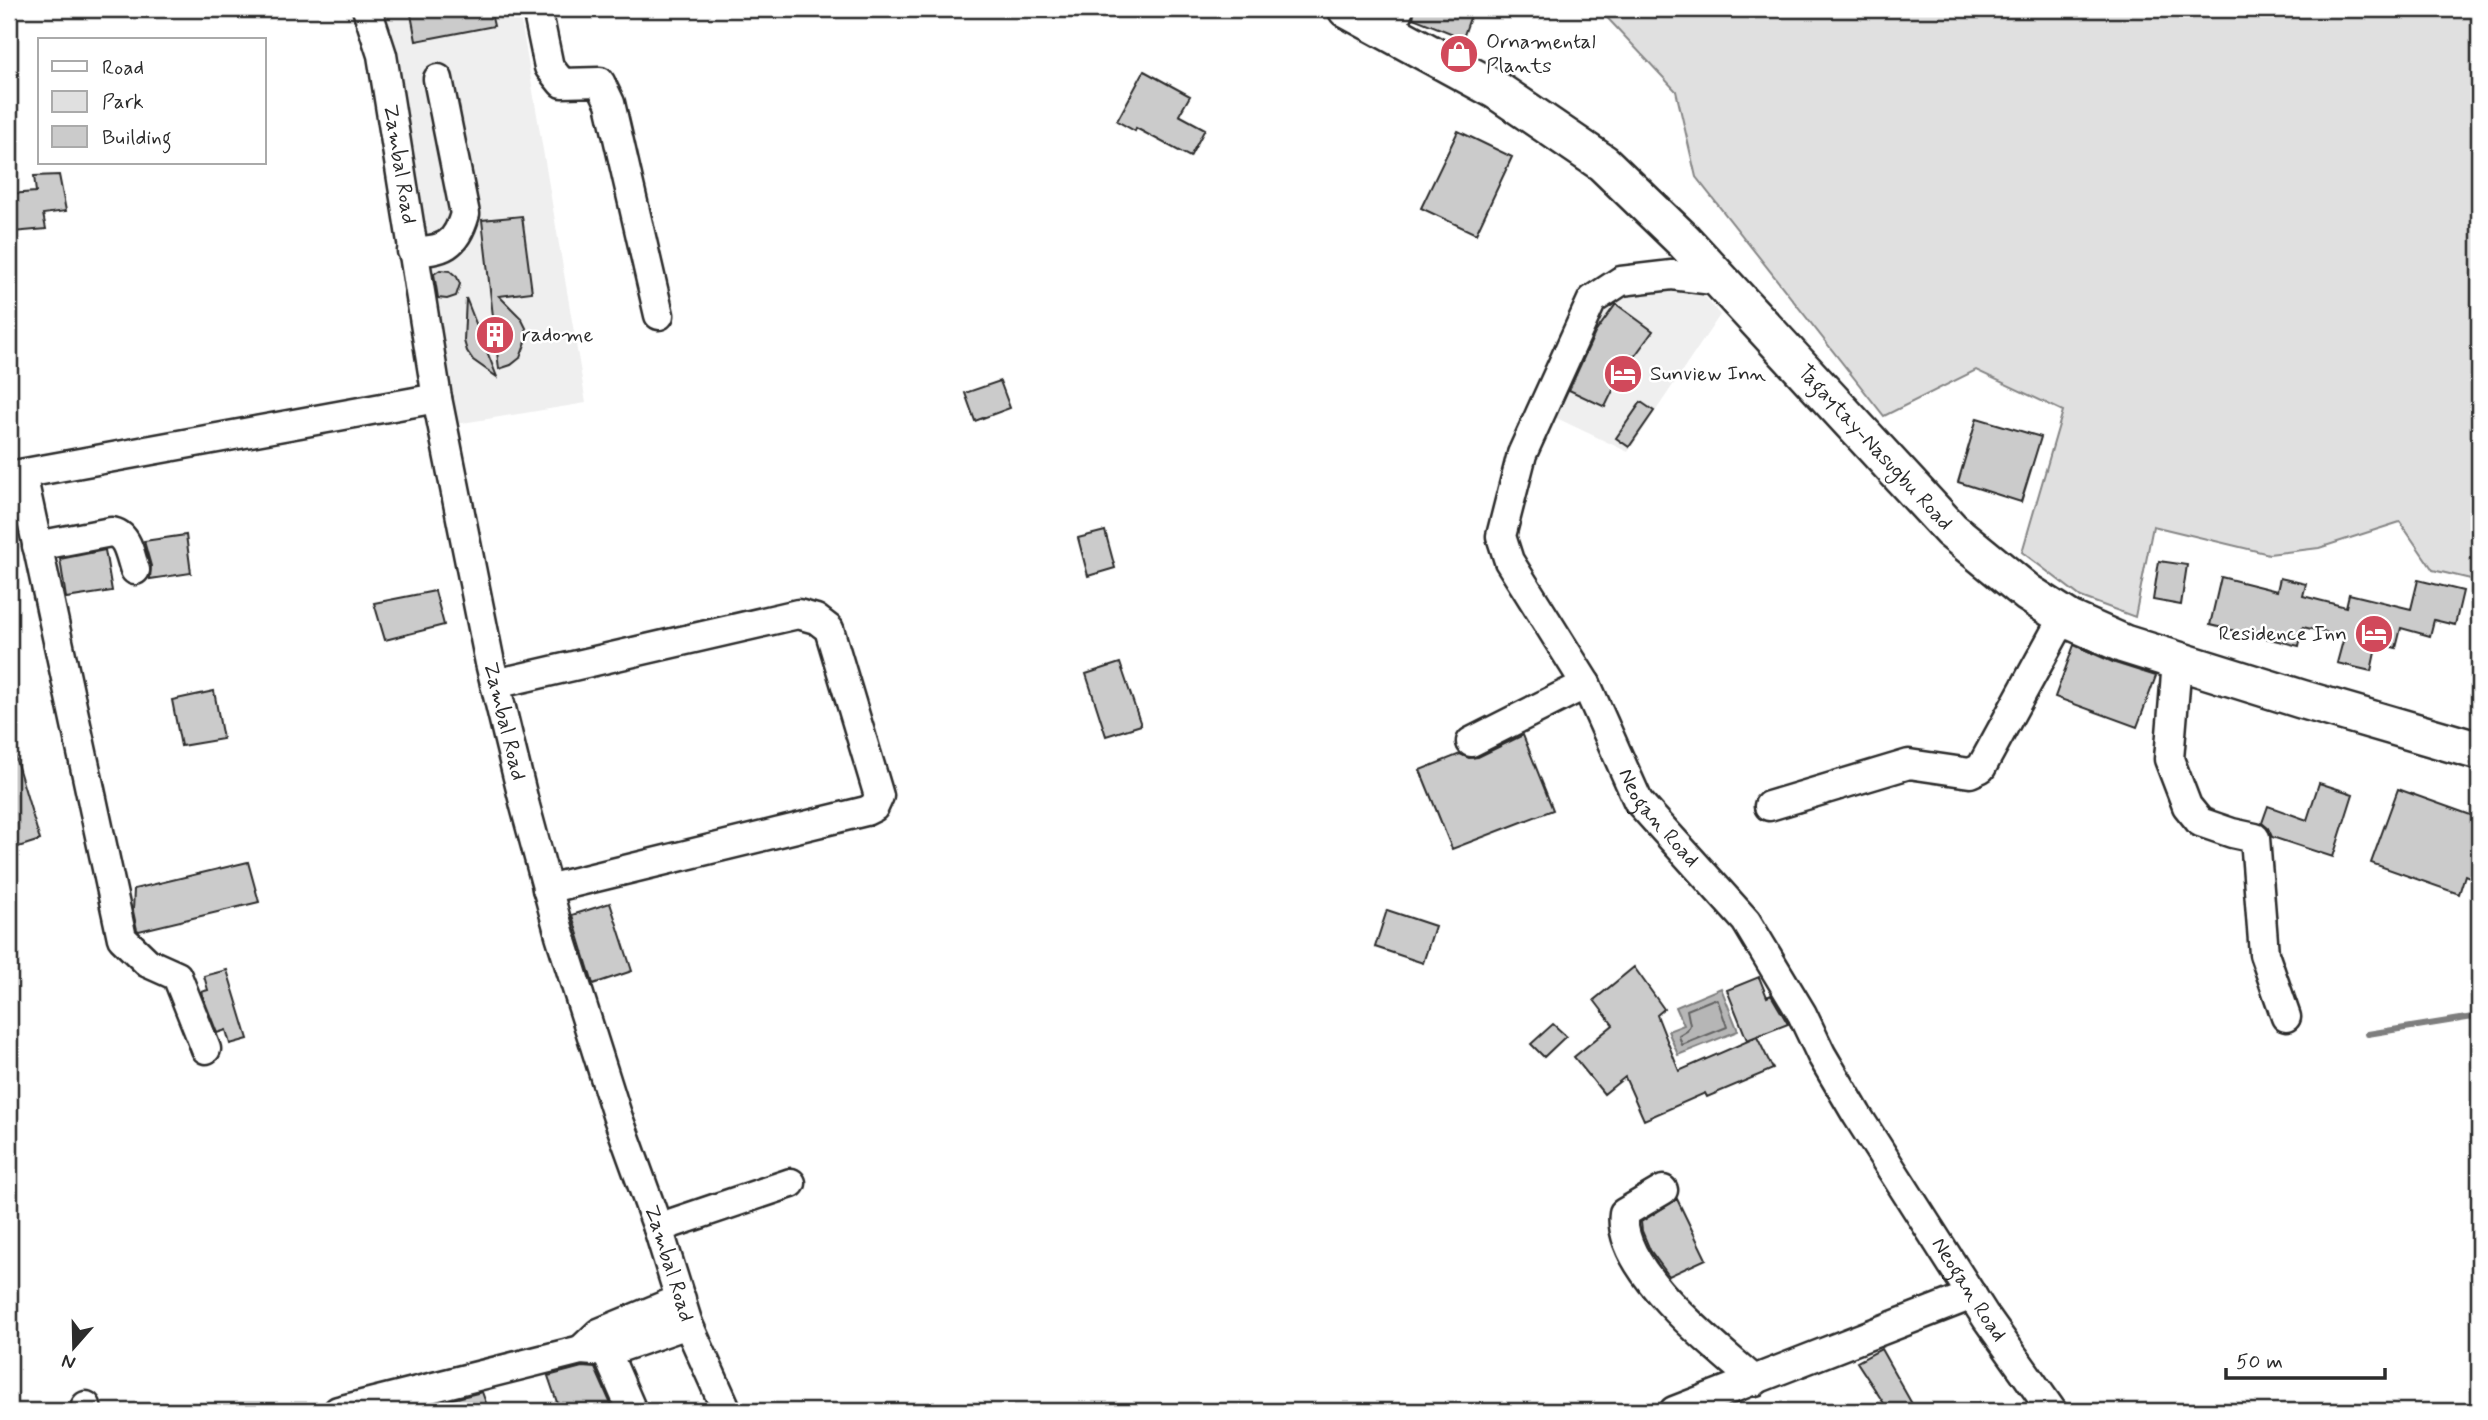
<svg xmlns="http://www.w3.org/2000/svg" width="2488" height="1420" font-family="Mynerve,sans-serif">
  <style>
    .built { fill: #efefef }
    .green { fill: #e0e0e0; stroke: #868686; stroke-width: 2 }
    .water { fill: #b6b6b6; stroke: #7e7e7e; stroke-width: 2 }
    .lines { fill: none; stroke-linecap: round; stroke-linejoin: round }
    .shore { stroke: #636363; stroke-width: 2 }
    .stream { stroke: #7e7e7e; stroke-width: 6 }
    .building { fill: #cbcbcb; stroke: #2b2b2b; stroke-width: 2 }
    .minor-casing { stroke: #2b2b2b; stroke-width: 33 }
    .major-casing { stroke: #2b2b2b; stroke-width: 42 }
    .minor { stroke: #fff; stroke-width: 28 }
    .major { stroke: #fff; stroke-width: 37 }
    .labels { text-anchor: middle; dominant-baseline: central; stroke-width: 5; stroke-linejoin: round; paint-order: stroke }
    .poi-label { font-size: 21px; fill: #2b2b2b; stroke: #fff; text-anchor: start }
    .street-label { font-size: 21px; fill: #2b2b2b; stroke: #fff }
  </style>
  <rect width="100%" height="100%" fill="#fff"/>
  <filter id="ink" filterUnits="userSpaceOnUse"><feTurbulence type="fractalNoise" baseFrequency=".0143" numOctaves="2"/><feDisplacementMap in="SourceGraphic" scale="14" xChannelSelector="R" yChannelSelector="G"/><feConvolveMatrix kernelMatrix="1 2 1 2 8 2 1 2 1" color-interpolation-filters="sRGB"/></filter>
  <g filter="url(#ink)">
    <path class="built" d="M379,9h140l67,394 -136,22 -24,-159 5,-8 -3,-22 -9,-8z
      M1697,287l23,28 -92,137 -82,-39 58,-112 19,-10z"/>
    <path class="green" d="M1599,9h880v572l-46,-11 -33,-48 -81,26 -50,6 -116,-28 -18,91 -54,-20 -59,-45 41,-141 -87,-41 -92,46 -188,-239 -20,-86z"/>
    <path class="water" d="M1721,988l17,43 -60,24 -10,-24 16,-6 -8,-18z"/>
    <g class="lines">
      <path class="shore" d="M1714,999l4,2 9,26 -45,18 -3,-9 8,-5 3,-6 -3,-15z"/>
      <path class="stream" d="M2368,1034l111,-18"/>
    </g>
    <path class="building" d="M410,9h80l4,17 -78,15z
      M1415,9h58l-10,29 -50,-20z
      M1144,71l46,25 -11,19 26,14 -15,28 -54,-29 -1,3 -18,-10z
      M1458,131l54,26 -36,77 -55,-26z
      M59,175l7,36 -23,3 3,15 -33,3 -4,-38 27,-2 -2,-16z
      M522,216l10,76 -33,4 22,22 5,10 1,11 -7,19 -9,7 -12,4 -17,-149z
      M440,270l10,1 7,6 3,7 -4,12 -9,3 -9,-1 -4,-24z
      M466,298l31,79 -24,-17 -6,-9 -3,-10z
      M1616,304l37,27 -19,26 -4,-2 -25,52 -36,-17 26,-57z
      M1000,381l10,27 -35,13 -10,-28z
      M1641,402l13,9 -25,36 -13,-9z
      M1977,418l64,19 -20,65 -63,-20z
      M1105,531l10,37 -27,8 -10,-38z
      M186,535l5,38 -41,6 1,-13 -7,-25z
      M105,550l7,41 -46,7 -6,-39z
      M2159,561l28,4 -6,40 -28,-5z
      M2221,577l56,14 3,-13 26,6 -3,12 43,11 3,-13 62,15 7,-29 45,11 -8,34 -21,-5 -4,16 -29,-8 -5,20 -19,-5 -6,28 -34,-8 7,-26 -41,-10 -4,19 -89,-21z
      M435,591l9,34 -59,15 -11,-37z
      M2074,645l41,18 41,13 -19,51 -82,-30z
      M1120,663l21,62 -35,11 -20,-62z
      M214,691l9,48 -42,7 -9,-46z
      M1523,735l30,75 -101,39 -32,-79 40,-16 9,4 9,-1z
      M13,750l27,90 -31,10v-99z
      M2319,783l34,11 -20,63 -61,-20 -4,-9 -6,-5 6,-17 39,14z
      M2398,789l81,29v63l-14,-6 -6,19 -88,-31z
      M248,862l11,40 -120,29 -2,-1 -4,-19 1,-22z
      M610,903l22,68 -39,13 -21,-69z
      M1387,910l48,16 -12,37 -48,-16z
      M1634,967l30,42 -7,6 22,56 78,-34 16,32 -66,28 -2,-4 -61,27 -19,-43 -21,17 -30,-37 39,-32 -19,-25z
      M227,970l21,69 -18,5 -4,-14 -9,3 -16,-41 7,-2 -4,-14z
      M1759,977l8,20 4,-2 17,29 -41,16 -20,-50z
      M1553,1024l13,12 -22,21 -13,-13z
      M1677,1199l29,60 -37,17 -19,-26 -8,-19 -1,-9z
      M1881,1349l35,62h-27l-32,-49z
      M582,1367l13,1 19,43h-54l-12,-35z
      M482,1392l7,19h-74l9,-5z"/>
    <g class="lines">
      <g class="minor-casing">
        <g id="minor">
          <path id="s1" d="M367,9l15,46 55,343 53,265 35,143 35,129 57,180 41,113 30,96 39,87"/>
          <path d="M537,9l12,58 13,16 38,-1 10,21 49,212"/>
          <path d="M1390,32l9,-23"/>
          <path d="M412,251c31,0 44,-5 53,-37l-27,-135"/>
          <path id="s2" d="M1721,281l-49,-6 -51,6 -29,19 -70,154 -21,82 8,25 77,123 52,117 108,120 56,93 19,40 36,61 130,204 65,92"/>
          <path d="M22,474l100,464 26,25 29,13 29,73"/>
          <path d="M9,476l428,-78"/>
          <path d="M37,546l74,-14c17,2 19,24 24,38"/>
          <path d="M2177,662l-8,97 18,47 13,16 32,11 23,5 9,116 22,63"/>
          <path d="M495,684l303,-70 18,5 13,10 50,167 -5,11 -8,4 -319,78"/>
          <path d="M1471,742l115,-58"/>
          <path d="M1769,806l140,-42 61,9 11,-5 83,-152"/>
          <path d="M1663,1190l-39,23c-8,57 91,132 131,168"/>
          <path d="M658,1228l133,-45"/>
          <path d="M600,1337l32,74"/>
          <path d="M581,1350l18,-17 82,-34"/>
          <path d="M86,1406l1,5"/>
          <path d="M338,1411l243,-61 26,2 81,-28"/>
          <path d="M1674,1411l298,-116"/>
        </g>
      </g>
      <g class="major-casing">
        <g id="major">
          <path id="s3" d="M1347,9l149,81 107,73 81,78 267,289 77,63 42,27 54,24 177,55 178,52"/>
        </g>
      </g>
      <use href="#minor" class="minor"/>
      <use href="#major" class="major"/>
    </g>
  </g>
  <defs>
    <g id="shop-disc" transform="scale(2.0125)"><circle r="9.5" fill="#d1495b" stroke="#fff"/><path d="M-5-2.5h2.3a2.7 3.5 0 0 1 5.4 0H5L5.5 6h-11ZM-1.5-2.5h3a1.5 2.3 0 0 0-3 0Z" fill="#fff"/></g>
    <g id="building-disc" transform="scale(2.0125)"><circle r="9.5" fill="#d1495b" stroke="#fff"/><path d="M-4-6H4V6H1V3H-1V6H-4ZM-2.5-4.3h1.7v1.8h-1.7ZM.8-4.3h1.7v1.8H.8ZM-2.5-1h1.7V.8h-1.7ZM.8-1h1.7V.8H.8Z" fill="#fff"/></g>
    <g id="hotel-disc" transform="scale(2.0125)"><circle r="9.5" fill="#d1495b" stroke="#fff"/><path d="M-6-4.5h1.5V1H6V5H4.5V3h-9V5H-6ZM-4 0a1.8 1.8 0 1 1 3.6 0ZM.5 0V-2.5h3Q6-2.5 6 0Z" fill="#fff"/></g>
  </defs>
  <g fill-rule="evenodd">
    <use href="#shop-disc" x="1459" y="54"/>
    <use href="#building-disc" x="495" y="335"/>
    <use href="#hotel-disc" x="1623" y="374"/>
    <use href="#hotel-disc" x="2374" y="634"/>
  </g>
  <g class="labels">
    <g class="poi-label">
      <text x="1486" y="42">Ornamental<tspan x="1486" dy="24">Plants</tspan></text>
      <text x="522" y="335">radome</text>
      <text x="1650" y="374">Sunview Inn</text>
      <text x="2347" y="634" text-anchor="end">Residence Inn</text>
    </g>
    <g class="street-label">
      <text stroke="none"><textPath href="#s1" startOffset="159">Zambal Road</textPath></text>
      <text stroke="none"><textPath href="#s3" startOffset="693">Tagaytay-Nasugbu Road</textPath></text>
      <text stroke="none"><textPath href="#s1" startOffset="726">Zambal Road</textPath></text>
      <text stroke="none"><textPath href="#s2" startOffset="714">Neogan Road</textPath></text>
      <text stroke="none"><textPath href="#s1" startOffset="1293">Zambal Road</textPath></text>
      <text stroke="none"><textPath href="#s2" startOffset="1281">Neogan Road</textPath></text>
    </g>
  </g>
  <rect width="2488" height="1420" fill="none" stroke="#fff" stroke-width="35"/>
  <rect x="18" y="18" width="2453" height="1385" fill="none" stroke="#2b2b2b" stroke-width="2.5" filter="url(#ink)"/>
  <rect x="38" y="38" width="228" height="126" fill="#ffffff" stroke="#aaaaaa" stroke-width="2"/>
  <rect x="52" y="61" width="35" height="10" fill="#ffffff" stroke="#aaaaaa" stroke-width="2"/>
  <text x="102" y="74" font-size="21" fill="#2b2b2b">Road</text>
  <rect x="52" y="91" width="35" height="21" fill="#e0e0e0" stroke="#aaaaaa" stroke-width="2"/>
  <text x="102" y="108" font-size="21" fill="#2b2b2b">Park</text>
  <rect x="52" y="126" width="35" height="21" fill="#cbcbcb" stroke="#aaaaaa" stroke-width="2"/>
  <text x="102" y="144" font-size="21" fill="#2b2b2b">Building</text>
  <g transform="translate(74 1347) rotate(200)" stroke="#ffffff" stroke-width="5" paint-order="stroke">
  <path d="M0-5L12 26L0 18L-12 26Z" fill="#2b2b2b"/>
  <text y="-10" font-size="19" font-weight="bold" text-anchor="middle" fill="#2b2b2b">N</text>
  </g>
  <path d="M2226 1368v10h159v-10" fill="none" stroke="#2b2b2b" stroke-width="3.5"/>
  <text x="2236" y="1368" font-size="21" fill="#2b2b2b" stroke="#ffffff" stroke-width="5" paint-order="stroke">50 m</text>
</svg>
